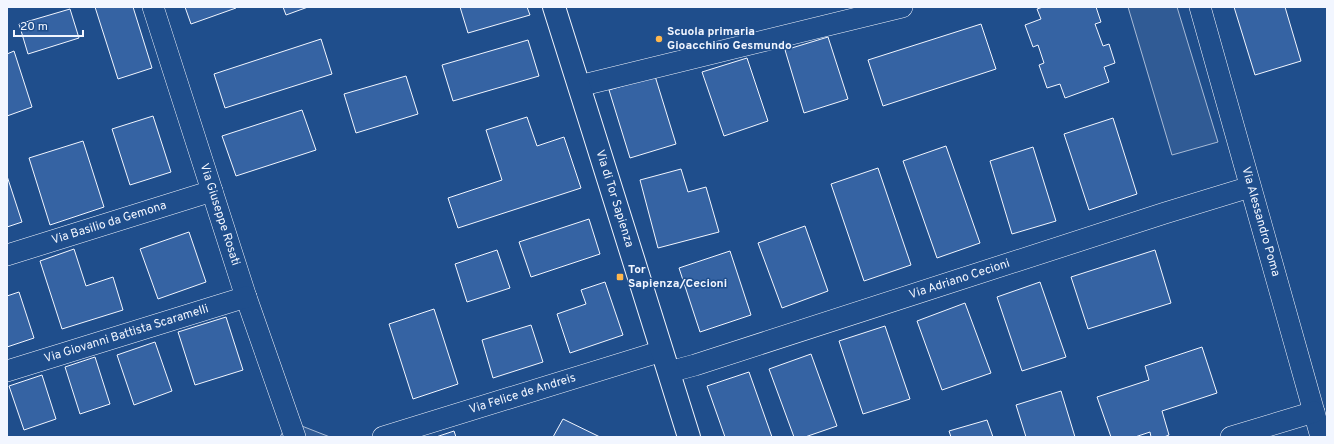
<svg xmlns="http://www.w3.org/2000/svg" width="1334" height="444" font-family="Overpass,sans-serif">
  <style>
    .built { fill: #305b95; stroke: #a8bbd7 }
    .building { fill: #3563a3; stroke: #f2f6ff }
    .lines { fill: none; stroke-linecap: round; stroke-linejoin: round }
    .minor-casing { stroke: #f2f6ff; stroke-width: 22 }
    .tertiary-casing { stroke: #f2f6ff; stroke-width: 24 }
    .minor { stroke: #1f4e8c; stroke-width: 21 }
    .tertiary { stroke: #1f4e8c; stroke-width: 22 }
    .poi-dot { fill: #ffb74d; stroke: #1f4e8c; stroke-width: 1.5 }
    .labels { text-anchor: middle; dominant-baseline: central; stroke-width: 3; stroke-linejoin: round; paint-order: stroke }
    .poi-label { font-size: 12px; font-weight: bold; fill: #f2f6ff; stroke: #1f4e8c; text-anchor: start }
    .street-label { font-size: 12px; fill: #f2f6ff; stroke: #1f4e8c }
  </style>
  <rect width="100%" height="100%" fill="#1f4e8c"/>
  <path class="built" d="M1128,7h49l41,135 -46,13z
    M289,421l41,16h-50z"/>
  <path class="building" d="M95,7h38l19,61 -34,11z
    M185,7h50l1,1 -45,16z
    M283,7h25l-22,8z
    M460,7h67l3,8 -62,18z
    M1043,7h53l5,15 -6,2 8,22 6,-2 6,19 -11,4 5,15 -44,16 -5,-14 -13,4 -8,-23 5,-2 -6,-18 -5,2 -8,-22 16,-6 -4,-10z
    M1234,7h51l16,54 -46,14z
    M70,9l9,29 -51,16 -9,-30z
    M981,24l15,45 -113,37 -15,-46z
    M828,37l20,62 -44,14 -19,-63z
    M321,39l11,35 -107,34 -11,-34z
    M528,40l11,36 -86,25 -11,-36z
    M14,51l18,56 -25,9v-62z
    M747,58l21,63 -44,15 -22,-64z
    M406,76l12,38 -62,19 -12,-39z
    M655,76l21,68 -46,14 -21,-68z
    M302,110l14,40 -80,26 -14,-40z
    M153,116l18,56 -41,13 -18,-56z
    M527,117l10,29 27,-9 17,51 -123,40 -10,-30 54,-18 -16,-50z
    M1113,118l24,76 -48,16 -25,-76z
    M83,141l21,66 -54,18 -21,-67z
    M946,146l34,97 -43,15 -34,-97z
    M1033,147l23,74 -44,13 -22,-73z
    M878,168l33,97 -47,16 -33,-97z
    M681,169l7,23 18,-5 13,45 -61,16 -18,-68z
    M7,176l15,46 -15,5z
    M589,219l11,35 -69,23 -12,-35z
    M805,226l23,65 -46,17 -24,-65z
    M189,232l17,50 -48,17 -18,-50z
    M74,249l12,37 27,-9 10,33 -61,19 -22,-68z
    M497,250l13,38 -43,14 -12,-38z
    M1155,250l16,53 -83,26 -17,-52z
    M730,251l21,64 -51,17 -21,-64z
    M605,282l18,53 -53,18 -13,-39 29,-10 -5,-14z
    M1040,282l26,75 -44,14 -25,-74z
    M19,292l15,46 -27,9v-51z
    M965,303l26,70 -49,17 -25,-69z
    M434,309l24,75 -45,15 -24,-75z
    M226,317l17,53 -48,15 -17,-53z
    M531,325l12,37 -50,16 -11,-38z
    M885,326l25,73 -47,15 -24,-73z
    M155,342l17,49 -38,14 -17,-50z
    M1202,347l15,46 -55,18 7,24 -5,2h-13l-1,-5 -15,5h-24l-14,-40 52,-17 -4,-14z
    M811,354l26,72 -32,11h-11l-25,-68z
    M95,357l15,47 -30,10 -15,-47z
    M749,372l23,65h-47l-18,-51z
    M42,375l14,44 -32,11 -15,-44z
    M1061,391l14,46h-49l-10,-32z
    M563,419l37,18h-47z
    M987,420l6,17h-42l-2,-6z
    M454,431l2,6h-20z"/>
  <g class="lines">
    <g class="minor-casing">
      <g id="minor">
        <path id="s1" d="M153,7l93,290 49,140"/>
        <path id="s2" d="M1200,7l121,430"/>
        <path d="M579,86l323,-79"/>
        <path id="s3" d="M7,255l205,-64"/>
        <path id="s4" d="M7,371l239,-74"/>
        <path id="s5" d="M669,372l26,-7 470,-152 85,-26"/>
        <path id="s6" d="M383,437l279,-86"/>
        <path d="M1231,437l83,-25"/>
      </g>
    </g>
    <g class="tertiary-casing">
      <g id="tertiary">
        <path id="s7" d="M554,7l35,111 100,319"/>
      </g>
    </g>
    <use href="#minor" class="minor"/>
    <use href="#tertiary" class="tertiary"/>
  </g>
  <g class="poi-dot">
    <circle cx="659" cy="39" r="4"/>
    <rect x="616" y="273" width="8" height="8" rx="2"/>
  </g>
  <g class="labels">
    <g class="poi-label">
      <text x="667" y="32">Scuola primaria<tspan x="667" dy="14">Gioacchino Gesmundo</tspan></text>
      <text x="628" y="270">Tor<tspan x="628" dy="14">Sapienza/Cecioni</tspan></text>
    </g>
    <g class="street-label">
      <text stroke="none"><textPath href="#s7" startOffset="201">Via di Tor Sapienza</textPath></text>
      <text stroke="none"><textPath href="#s1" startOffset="218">Via Giuseppe Rosati</textPath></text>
      <text stroke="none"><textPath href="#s2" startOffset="223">Via Alessandro Poma</textPath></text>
      <text stroke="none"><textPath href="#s3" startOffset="107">Via Basilio da Gemona</textPath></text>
      <text stroke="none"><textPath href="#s5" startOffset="305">Via Adriano Cecioni</textPath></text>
      <text stroke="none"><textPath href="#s4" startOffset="125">Via Giovanni Battista Scaramelli</textPath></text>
      <text stroke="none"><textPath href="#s6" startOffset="146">Via Felice de Andreis</textPath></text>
    </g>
  </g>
  <rect width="1334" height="444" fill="none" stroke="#f2f6ff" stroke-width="16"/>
  <path d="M14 30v6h69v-6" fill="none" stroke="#f2f6ff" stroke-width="2"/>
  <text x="20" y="30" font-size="12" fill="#f2f6ff" stroke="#1f4e8c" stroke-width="3" paint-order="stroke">20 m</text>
</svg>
